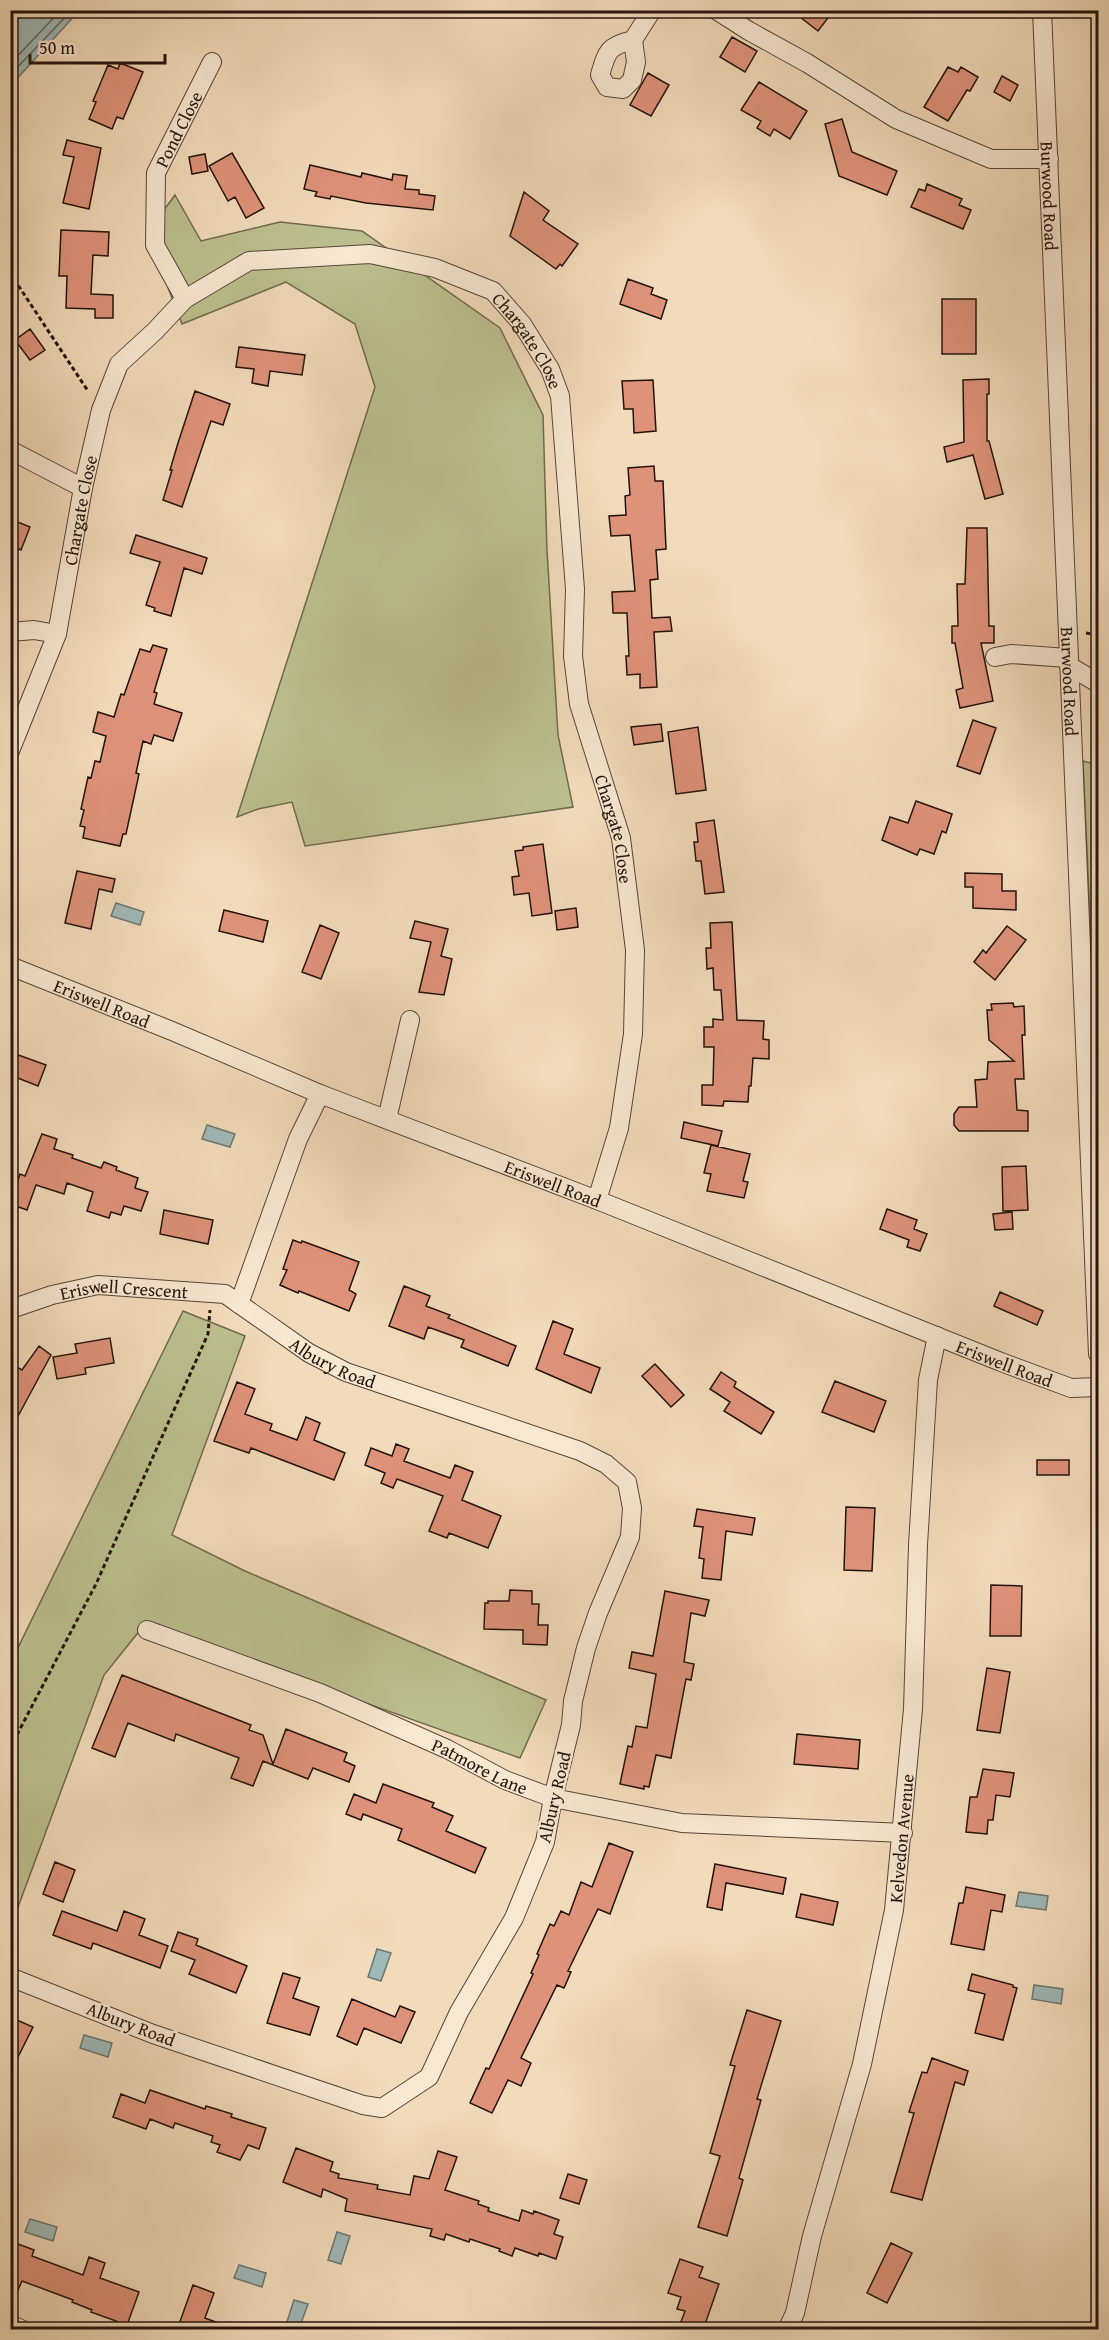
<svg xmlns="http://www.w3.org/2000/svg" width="1109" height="2340" font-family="'Gentium Book Plus',serif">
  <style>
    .green { fill: #bcc08f; stroke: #706a4d; stroke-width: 1.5 }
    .water { fill: #9fb9b9; stroke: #6e7773; stroke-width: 1.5 }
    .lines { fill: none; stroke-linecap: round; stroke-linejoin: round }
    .shore { stroke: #626662; stroke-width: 1.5 }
    .building { fill: #df927a; stroke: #24130b; stroke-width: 1.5 }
    .minor-casing { stroke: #584537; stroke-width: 20 }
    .path { stroke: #24130b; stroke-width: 3; stroke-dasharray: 4.5 3; stroke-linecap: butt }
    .minor { stroke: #f7e8d2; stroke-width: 18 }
    .labels { text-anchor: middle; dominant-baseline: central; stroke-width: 5; stroke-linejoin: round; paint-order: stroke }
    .street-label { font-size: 18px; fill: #24130b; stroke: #f7e8d2 }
  </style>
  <rect width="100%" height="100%" fill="#f2dbba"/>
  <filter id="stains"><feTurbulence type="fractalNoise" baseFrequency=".00333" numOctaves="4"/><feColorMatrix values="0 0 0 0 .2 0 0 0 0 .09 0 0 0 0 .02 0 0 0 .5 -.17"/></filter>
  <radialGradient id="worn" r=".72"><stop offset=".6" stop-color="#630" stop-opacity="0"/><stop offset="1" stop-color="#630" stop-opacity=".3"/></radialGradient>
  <path class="green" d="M175,195l26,46 79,-19 82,9 138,97 43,87 4,135 11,185 15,72 -268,39 -13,-44 -34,7 -21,8 138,-430 -20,-63 -69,-42 -104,42 -35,-91z
    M1083,761l15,4v332z
    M183,1311l62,25 -73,199 73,36 301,129 -26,58 -375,-134 -41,51 -93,251v-264z"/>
  <path class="water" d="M11,10l68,1 -68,74 -1,-74z
    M116,903l28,9 -4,13 -29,-9z
    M207,1125l28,9 -5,13 -28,-8z
    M1019,1892l29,4 -2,14 -30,-4z
    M377,1949l14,4 -10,28 -13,-4z
    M1034,1985l29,4 -2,15 -29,-5z
    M84,2035l28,8 -4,14 -28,-9z
    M30,2219l27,8 -4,14 -28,-9z
    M337,2232l13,4 -9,28 -13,-4z
    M239,2265l27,8 -4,14 -28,-9z
    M294,2300l14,4 -9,25 -14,-1z"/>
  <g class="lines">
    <path class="shore" d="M10,64l51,-54
      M10,75l62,-65"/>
  </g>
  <path class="building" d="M791,10h43l-16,21z
    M732,37l25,14 -12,21 -25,-15z
    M120,63l23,9 -20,47 -6,-2 -5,12 -23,-10 7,-17 -3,-1 15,-36 10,4z
    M948,67l10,5 3,-5 17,10 -8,14 -3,-1 -19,31 -24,-14z
    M648,73l21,12 -18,31 -21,-11z
    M1002,76l16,9 -8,16 -16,-9z
    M759,82l48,29 -17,28 -16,-10 -4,7 -13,-8 4,-7 -20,-11z
    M842,119l10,33 45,19 -10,24 -48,-19 -14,-52z
    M67,140l34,8 -12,61 -26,-6 11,-46 -11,-2z
    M232,153l32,55 -18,10 -11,-21 -7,4 -19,-35z
    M205,154l3,17 -16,3 -3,-17z
    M310,165l51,12 1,-4 30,7 1,-6 14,2 -2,13 14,1v4l16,2 -2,14 -67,-7 -35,-7 -1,3 -15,-3 2,-4 -13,-3z
    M927,184l35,15 -3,6 12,5 -8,19 -52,-22 8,-18 6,2z
    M524,192l25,19 -6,9 35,24 -16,22 -2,-2 -4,5 -46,-33z
    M61,230l48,2 -1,24 -15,-1 -2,39 22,1v23h-18v-9l-29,-1 1,-32h-8z
    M628,279l25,9 -2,6 16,6 -6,19 -41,-15z
    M942,299h34v55h-34z
    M30,329l15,21 -15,10 -15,-20z
    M239,347l66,8 -3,20 -32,-4 -2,15 -16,-3 2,-14 -18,-2z
    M989,379v15h-2v47h2l14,53 -18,5 -12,-44 -26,7 -3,-15 20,-5 -1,-62z
    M653,380l3,51 -22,2 -1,-24h-9l-2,-28z
    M195,391l35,13 -7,21 -12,-4 -29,86 -19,-7 9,-30h-2l8,-27z
    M654,466l1,15h8l3,68 -10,1 2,29 -8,1 2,38 18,-1 2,14 -18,1 3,55 -17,1v-14l-13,1 -1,-19h3l-2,-43h-14l-1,-21 23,-1 -5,-56 -19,1 -2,-20 17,-1 -1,-19 5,-1 -2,-27z
    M10,519l20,8 -9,23 -11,-5z
    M967,528h20l2,98h5v17h-13l12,58 -33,7 -4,-18 7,-2 -8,-45h-3v-17h6l-1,-42h8z
    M136,535l71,23 -5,16 -18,-6 -13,48 -17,-5 1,-3 -9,-3 14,-43 -30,-9z
    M153,645l14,4 -13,43 3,1 -3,11 28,9 -9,28 -19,-6 -3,9 -8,-3 -7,32 3,1 -13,60h-3l-3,12 -37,-8 2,-11 -5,-1 4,-16 -3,-1 7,-32 3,1 4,-17 5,1 6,-26 -13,-4 5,-20 16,5 7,-23 3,1 16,-46 10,3z
    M973,720l23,8 -16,46 -23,-8z
    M661,724l2,17 -29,4 -3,-18z
    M698,727l8,63 -30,4 -8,-62z
    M916,801l36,13 -6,19 -4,-2 -8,23 -14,-5 -3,6 -35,-15 8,-23 18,6z
    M714,820l10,72 -19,2 -4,-33h-5l-2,-19h4l-2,-19z
    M543,844l9,69 -20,3 -3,-23 -15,2 -2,-18 7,-1 -4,-25 8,-1v-3z
    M77,871l38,8 -3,13 -13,-3 -8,40 -26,-6z
    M965,873l37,1v17h14v19l-43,-2v-21h-8z
    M576,908l2,19 -21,3 -2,-19z
    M224,910l44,11 -5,21 -44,-11z
    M415,921l33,8 -7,27 11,3 -8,36 -25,-3 12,-50 -21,-4z
    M732,922l5,98 27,1 -1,18 6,1v19l-16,-1 -2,28h-2l-1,16 -24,-1 -1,5 -21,-1v-20h11l1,-38h-10v-20h9v-8l10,1 -2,-30h-7l-1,-22 -6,1 -1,-21h5l-1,-25z
    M320,925l19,8 -18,46 -19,-7z
    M1007,926l19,14 -31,40 -21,-18 9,-12 3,3z
    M1013,1003l1,4 10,-1 1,29h-3l2,44h-9l2,31 11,1v20h-69l-5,-6v-11l5,-7h18l-2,-27 12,-1 1,-17 26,-1 -25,-21 -2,-30h5l-1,-6z
    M10,1052l36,13 -8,21 -28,-11z
    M684,1122l38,9 -4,15 -37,-8z
    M42,1134l15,5 -3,10 19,6 -1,3 29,10 3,-6 13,5 -1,3 22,8 -3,10 13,4 -7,19 -17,-5 -3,9 -10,-3 -2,6 -22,-7 6,-19 -26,-9 -3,11 -28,-9 -9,25 -17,-6 10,-30 5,2z
    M711,1145l39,9 -7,27 5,1 -4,16 -37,-7 4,-17 -7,-1z
    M1026,1166l2,44 -25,1 -1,-44z
    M887,1209l30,11 -3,9 13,5 -7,17 -13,-4 2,-7 -29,-11z
    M164,1210l49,10 -5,24 -48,-10z
    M1012,1212l1,17 -18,1 -2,-16z
    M293,1240l8,3 1,-2 57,21 -10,28 7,4 -7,17 -50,-20 -1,2 -18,-8 7,-15 -4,-1z
    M404,1286l26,10 -4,10 24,9 -2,3 68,28 -8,20 -47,-19 3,-7 -36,-13 -4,12 -35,-13z
    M1000,1292l43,19 -6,14 -43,-19z
    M553,1321l20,8 -9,25 36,14 -9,25 -55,-24z
    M110,1338l4,25 -29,5 1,6 -29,5 -4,-22 24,-4 -2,-9z
    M39,1346l12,9 -41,76v-68l12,7z
    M655,1364l29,31 -13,12 -29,-31z
    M721,1372l15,10 -2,5 40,25 -13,22 -37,-23 6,-9 -20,-13z
    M835,1381l51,20 -12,31 -52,-20z
    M237,1382l18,7 -10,25 27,10 -2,6 27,10 9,-23 14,6 -6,17 31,13 -11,27 -83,-32 -2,5 -35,-12z
    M396,1444l13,5 -5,12 46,17 5,-13 18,7 -11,28 39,16 -13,32 -39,-15 -2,5 -18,-7 14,-35 -46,-17 -4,9 -12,-5 4,-10 -20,-8 6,-17 21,8z
    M1037,1460h32v15h-32z
    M846,1507l29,1 -3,63 -28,-1z
    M697,1509l58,9 -3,17 -26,-4 -5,49 -19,-2 2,-19 -5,-1 4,-31 -9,-1z
    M991,1585l31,1 -1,50h-31z
    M510,1590l22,1v13h7l-1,21h10l-1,20 -24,-1v-14l-39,-1 1,-26h3v-2h21z
    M665,1591l44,9 -4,16 -14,-3 -7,49 10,2 -3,16 -5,-1 -15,79 -15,-3 -7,32 -5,-1v3l-24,-5 8,-38 4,1 4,-21 11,2 9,-54 -27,-6 3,-16 21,4z
    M987,1668l23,4 -10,61 -23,-3z
    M122,1675l129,50 -2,5 14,5 10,29 13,-35 61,24 -3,8 11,5 -6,16 -36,-14 -5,11 -45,-18 -10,25 -22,-8 8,-20 -63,-24 -2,7 -46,-18 -13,34 -23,-9z
    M797,1734l63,6 -2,29 -64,-5z
    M983,1769l31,4 -4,24 -14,-2 -3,25h-5l-1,14 -21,-2 4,-35h7z
    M383,1784l51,19 -2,4 21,9 -7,15 40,17 -11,25 -77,-33 4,-11 -39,-15 -2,6 -15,-6 8,-20 22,9z
    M609,1843l24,9 -23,62 -12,-5 -30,62 3,1 -7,16 -7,-3 -36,73 10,5 -10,23 -13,-6 -16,33 -22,-10 16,-35 3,1 44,-95 -2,-1 8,-18 -2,-1 13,-30 4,2 7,-15 8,4 12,-33 11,5z
    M55,1862l20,8 -12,32 -20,-8z
    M715,1864l71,14 -3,16 -57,-11 -4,27 -15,-3z
    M966,1887l39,8 -3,17 -11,-2 -7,40 -33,-6 8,-41h4z
    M801,1894l37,8 -5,23 -37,-8z
    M62,1911l55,20 7,-20 21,8 -6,16 29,11 -8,22 -67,-25 -2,6 -38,-14z
    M178,1932l20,7 -2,6 51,21 -11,27 -47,-19 6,-14 -24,-9z
    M283,1973l17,5 -7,20 26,9 -9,28 -43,-12z
    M972,1974l41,11v2l4,1 -14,52 -28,-7 10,-39 -17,-4z
    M352,1999l43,18 5,-11 15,6 -14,31 -37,-15 -7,17 -20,-9z
    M747,2010l34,11 -24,78 4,1 -22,78 4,2 -16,56 -29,-9 22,-71 -10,-3 25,-87 -5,-1z
    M10,2017l23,10 -23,46z
    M932,2058l36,13 -4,14 -9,-3 -33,118 -31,-8 23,-79 -5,-1 13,-40 5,1z
    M150,2090l55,19 1,-3 26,8 -1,3 35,11 -7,21 -11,-4 -8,15 -23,-8 3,-7 -9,-3 2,-6 -38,-13 -2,5 -23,-9 -4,10 -33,-12 8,-23 24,9z
    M296,2148l37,14 -3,9 9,3 -1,4 40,7 -1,4 33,6 4,-19 15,3 9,-28 19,6 -12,33 34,11 -1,3 11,4 -1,3 31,10 3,-11 11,4 1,-3 25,9 -5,14 9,3 -7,22 -17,-6 -1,3 -23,-8 -3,8 -13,-5 1,-2 -30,-10 -1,3 -23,-8 -2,6 -14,-4 2,-7 -87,-18 2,-12 -24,-10 -2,8 -38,-15z
    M568,2174l19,6 -8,24 -19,-6z
    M10,2241l24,9 -2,6 51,19 6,-18 16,6 -5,15 39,14 -12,33 -36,-13 1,-2 -20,-8 1,-2 -51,-19 -12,27z
    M891,2243l21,10 -25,50 -20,-10z
    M680,2259l23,8 -4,10 20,7 -16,46h-25l7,-19 -8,-2 4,-12 -13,-4z
    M193,2285l21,8 -9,25 27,10 -1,2h-54z"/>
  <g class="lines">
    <g class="minor-casing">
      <g id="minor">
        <path d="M716,10l33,21 58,32 89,56 95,40h58"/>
        <path id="s1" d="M1042,10l56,1344"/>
        <path d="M633,40c-25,6 -26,11 -33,35l7,12 16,2 9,-9 4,-18 -3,-22 19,-30"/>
        <path id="s2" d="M185,299l-30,-54 1,-72 56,-111"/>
        <path d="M10,450l73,38"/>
        <path d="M10,632l24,-2 23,4"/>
        <path d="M995,657l16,-3 57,4"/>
        <path d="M1069,666l29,17"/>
        <path id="s3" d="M10,751l47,-117 26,-146 18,-78 18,-46 36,-33 30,-32 64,-38 121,-7 65,14 58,23 29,33 28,45 10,27 15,193 -2,67 6,48 42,134 14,112 -2,84 -14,94 -22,72"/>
        <path id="s4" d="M10,966l162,65 148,63 277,106 404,162 70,26 27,-1"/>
        <path d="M387,1119l23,-99"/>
        <path d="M239,1304l59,-165 22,-45"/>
        <path id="s5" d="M10,1311l4,-3 38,-13 46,-10 127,9 84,59 37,19 234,79 26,13 21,18 5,26 -2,29 -32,76 -12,35 -13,53 -2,24 -18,73 -8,44 -31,76 -55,94 -30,65 -47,31 -19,-3 -210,-71 -143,-57"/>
        <path id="s6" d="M147,1630l173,63 127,56 58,31 48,18 129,25 221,10"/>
        <path d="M10,2324l13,6"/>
        <path id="s7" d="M787,2330l8,-17 17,-77 50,-172 32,-154 19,-201 5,-164 10,-165 9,-44"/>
      </g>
    </g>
    <path class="path" d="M10,273l78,118
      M1086,633l12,2
      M10,1748l86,-164 112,-250 2,-24"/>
    <use href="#minor" class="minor"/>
  </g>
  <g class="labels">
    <g class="street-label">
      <text stroke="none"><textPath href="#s2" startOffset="183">Pond Close</textPath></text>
      <text stroke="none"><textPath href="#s1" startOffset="186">Burwood Road</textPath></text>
      <text stroke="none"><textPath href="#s3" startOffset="882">Chargate Close</textPath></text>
      <text stroke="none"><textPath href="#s3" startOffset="252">Chargate Close</textPath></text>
      <text stroke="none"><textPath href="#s1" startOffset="672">Burwood Road</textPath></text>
      <text stroke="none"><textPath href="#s3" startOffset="1386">Chargate Close</textPath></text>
      <text stroke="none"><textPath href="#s4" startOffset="99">Eriswell Road</textPath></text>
      <text stroke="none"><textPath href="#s4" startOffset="585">Eriswell Road</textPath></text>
      <text stroke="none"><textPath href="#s5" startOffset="118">Eriswell Crescent</textPath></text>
      <text stroke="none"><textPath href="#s5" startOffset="348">Albury Road</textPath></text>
      <text stroke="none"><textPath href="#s4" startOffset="1071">Eriswell Road</textPath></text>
      <text stroke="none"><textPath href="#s6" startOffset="360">Patmore Lane</textPath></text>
      <text transform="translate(554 1797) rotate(-77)">Albury Road</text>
      <text stroke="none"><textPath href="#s7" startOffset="506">Kelvedon Avenue</textPath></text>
      <text transform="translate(131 2024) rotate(21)">Albury Road</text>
    </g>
  </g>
  <rect width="1109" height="2340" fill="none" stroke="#f2dbba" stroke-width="36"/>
  <rect x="12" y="12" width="1085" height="2316" fill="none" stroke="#24130b" stroke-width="3"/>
  <rect x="18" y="18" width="1073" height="2304" fill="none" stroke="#24130b" stroke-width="1.5"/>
  <path d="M30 54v9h135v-9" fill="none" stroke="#24130b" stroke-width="3"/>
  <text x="39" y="54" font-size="18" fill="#24130b" stroke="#f7e8d2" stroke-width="4.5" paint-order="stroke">50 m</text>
  <rect width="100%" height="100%" filter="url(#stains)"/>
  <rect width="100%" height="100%" fill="url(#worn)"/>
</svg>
